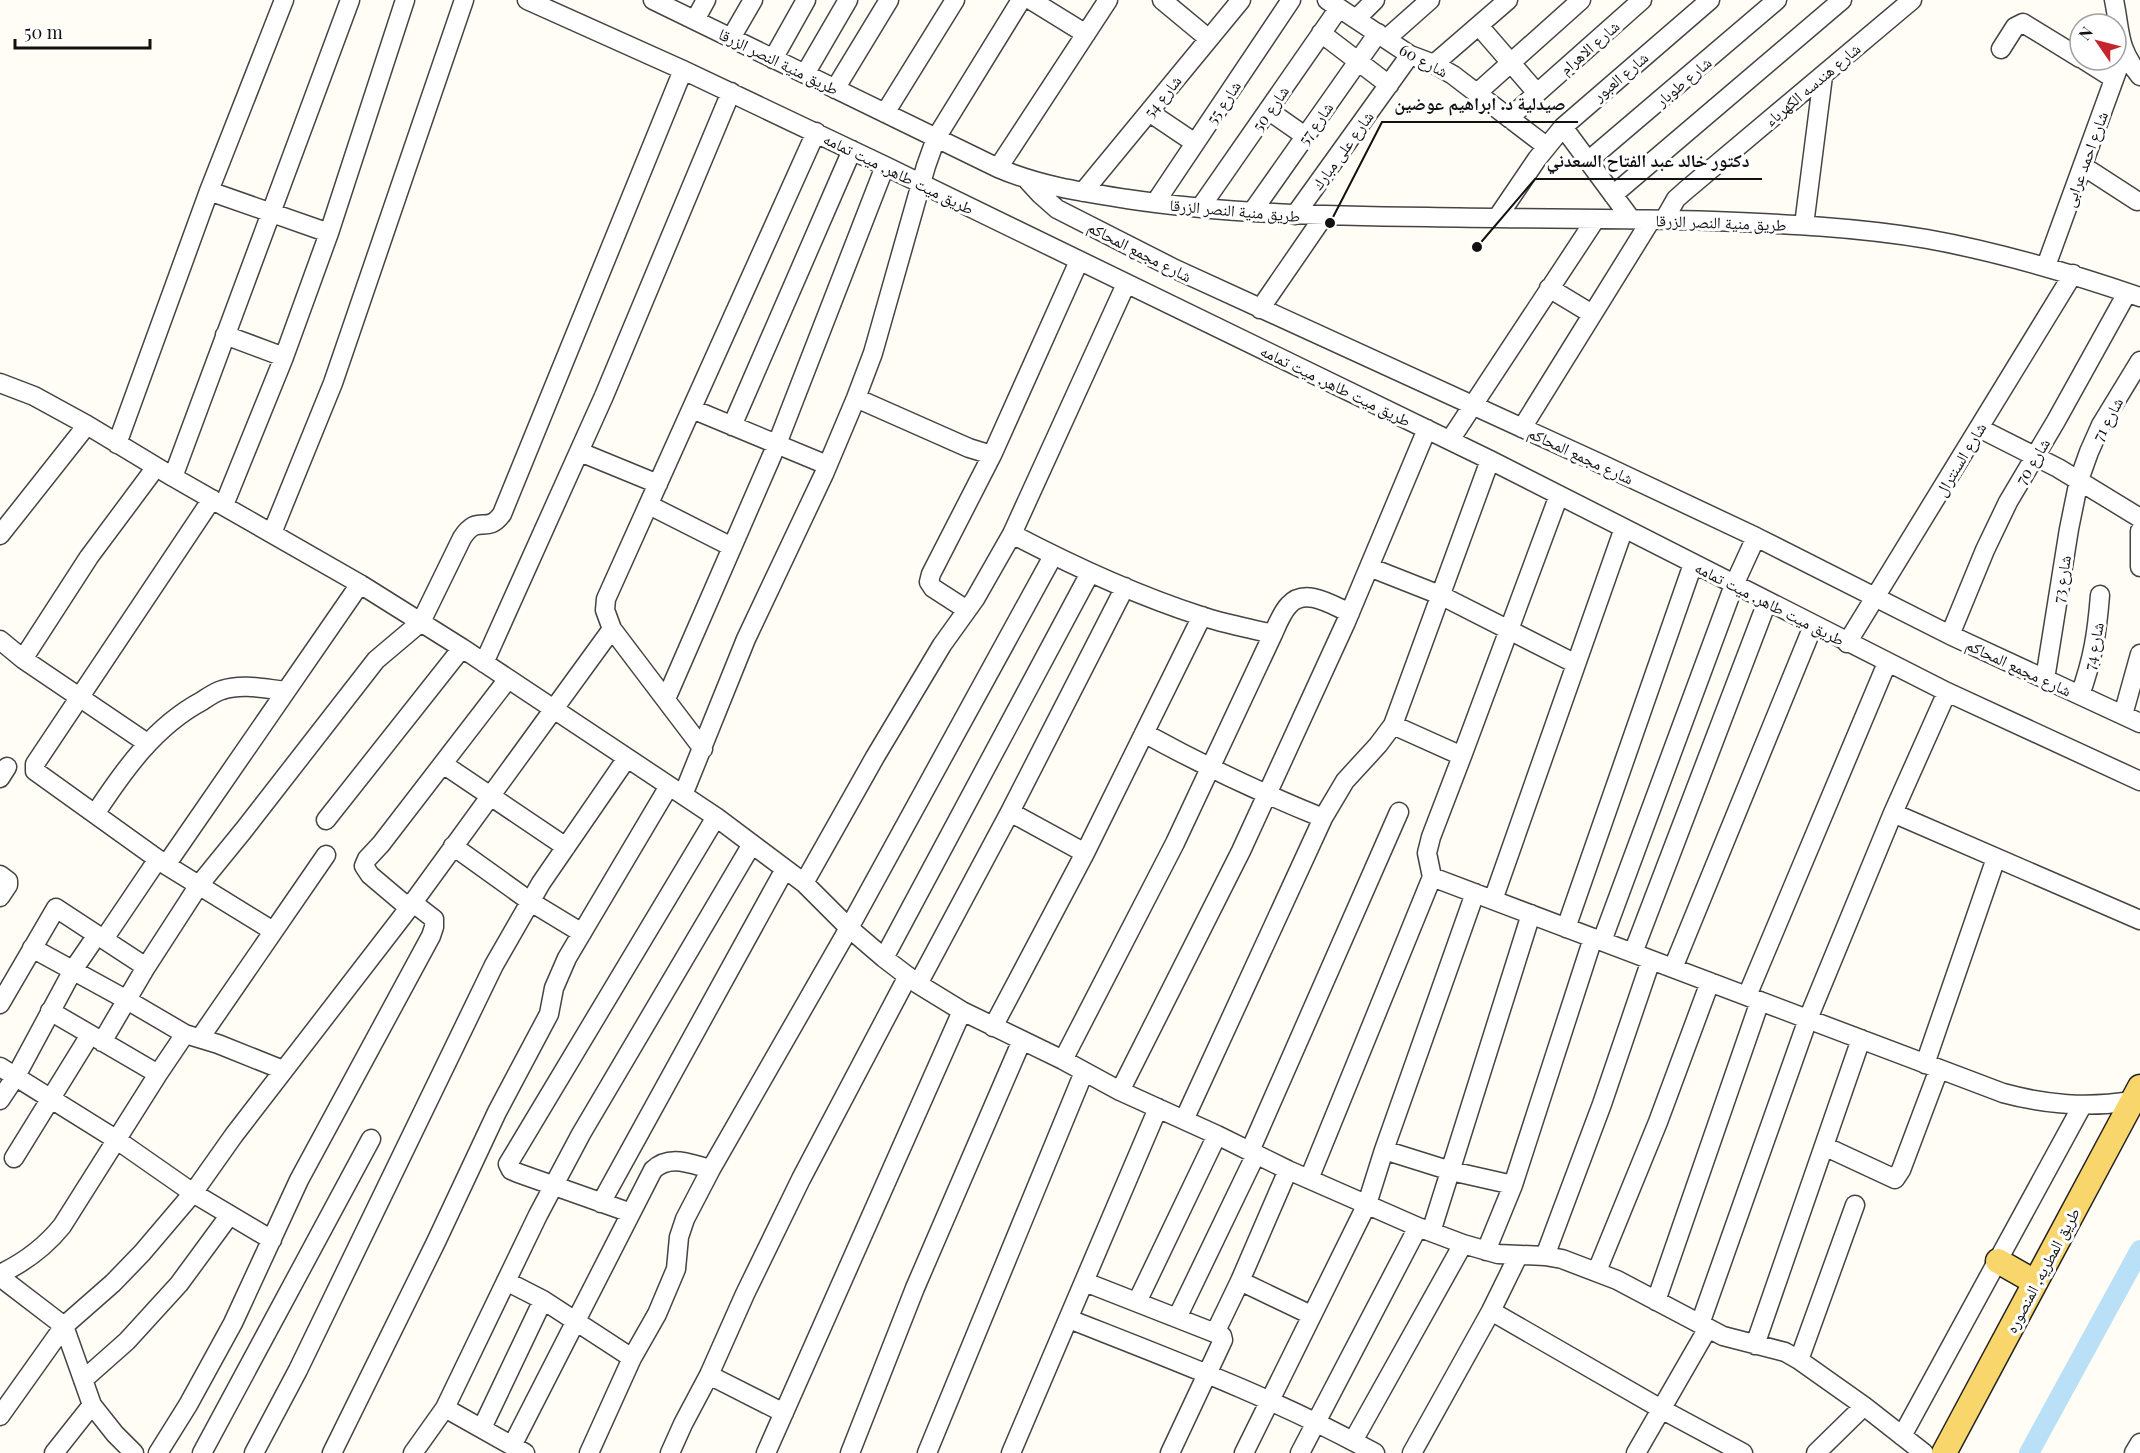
<svg xmlns="http://www.w3.org/2000/svg" width="2140" height="1453" font-family="'Playfair Display','Noto Naskh Arabic',serif">
  <style>
    .lines { fill: none; stroke-linecap: round; stroke-linejoin: round }
    .canal { stroke: #b9e0f7; stroke-width: 20 }
    .minor-casing { stroke: #444; stroke-width: 21 }
    .major-casing { stroke: #222; stroke-width: 27 }
    .minor { stroke: #fff; stroke-width: 18 }
    .major { stroke: #f9d66b; stroke-width: 24 }
    .labels { text-anchor: middle; dominant-baseline: central; stroke-width: 6; stroke-linejoin: round; paint-order: stroke }
    .street-label { font-size: 16px; fill: #111; stroke: #fff }
    .leader { fill: none; stroke: #111; stroke-width: 2 }
    .callout-dot { fill: #111; stroke: #fff; stroke-width: 2 }
    .callout-label { font-size: 18px; text-anchor: middle; font-weight: bold; fill: #111; stroke: #fff; stroke-width: 6; stroke-linejoin: round; paint-order: stroke }
  </style>
  <rect width="100%" height="100%" fill="#fffdf5"/>
  <g class="lines">
    <path class="canal" d="M2029,1453l111,-203"/>
    <g class="minor-casing">
      <path id="minor" d="M527,0l156,70 202,96 605,294 457,232 193,89
        M653,0l345,168c42,18 84,24 129,31 100,15 201,17 301,18 95,2 190,1 285,4 72,3 143,6 214,18 73,13 143,34 213,58
        M1031,0l55,34
        M1162,0l47,39
        M1327,0l83,55 24,9 19,11 93,71
        M2114,0c7,34 3,47 26,76
        M1356,19l19,-19
        M695,20l11,-20
        M1479,26l58,67
        M1321,33l68,52
        M731,38l22,-38
        M1386,39l44,-39
        M2001,49l14,-22 8,-4 57,35
        M773,59l33,-59
        M2084,60l30,19
        M1434,64l74,-64
        M805,74l43,-74
        M835,89l54,-89
        M1477,93l104,-93
        M1268,110l37,26
        M1149,112l46,31
        M885,113l70,-113
        M1509,118l133,-118
        M1563,127l68,92
        M1588,161l189,-161
        M2083,166l54,35
        M998,168l110,-168
        M1028,181l12,13 17,15 118,60 424,194 157,74 194,98 190,88
        M209,191l120,42
        M1083,192l158,-192
        M1613,195l229,-195
        M1155,203l136,-203
        M1200,208l139,-200
        M1252,212l126,-179
        M1295,215l115,-160
        M1497,218l40,-59 26,-32 147,-127
        M1664,220l12,-21 9,-8 227,-191
        M1804,225l19,-149
        M2046,266l78,-214
        M1549,288l43,26
        M1260,309l64,-93
        M225,335l59,22
        M0,383l34,13 53,29 86,52 187,107 102,64 254,169 88,66 45,45 35,30 34,26 44,27 101,49 57,31 97,44 71,35 130,57 45,17 35,10 47,2 17,3 55,21 106,56 62,16 14,8 65,46 60,47
        M856,398l113,50 23,7 -61,119 -2,8 4,6 34,22
        M692,409l135,56
        M732,426l120,-276
        M1522,428l129,-208
        M1979,428l79,40 82,50
        M1450,440l145,-220
        M117,444l92,-253 75,-191
        M580,452l78,32
        M992,455l87,-194
        M173,477l177,-477
        M212,499l-177,265v7l131,94 107,66
        M224,505l60,-148 45,-124 76,-233
        M649,505l83,42
        M2140,531v36
        M272,533l61,-150 131,-383
        M1012,534c61,32 124,61 189,82 24,8 48,12 72,18 4,-9 9,-22 16,-29 16,-18 43,0 61,8
        M0,535l87,-110
        M1369,567l71,28 136,69
        M1950,635l35,-85 23,-48 48,-81 71,-128
        M0,640l23,19 124,84
        M1847,643l226,-369
        M23,659l66,-102 67,-90
        M484,663l120,-267 127,-304
        M2045,679l24,-150 10,-49 10,-28 12,-27 39,-64
        M2080,695c13,-36 17,-62 20,-100
        M666,699l111,-255 108,-278
        M2123,715l17,-61
        M1393,725l69,31 97,-261
        M1144,733c58,32 117,60 179,85
        M703,749l-91,-120 -7,-19 1,-11 210,-467
        M443,764l123,83
        M0,778l7,-11
        M683,795l63,-156 78,-165 32,-76 17,-45 53,-187 10,-28 85,-138
        M1010,812l75,41
        M1893,813l247,107
        M95,814c29,-44 60,-88 107,-113 6,-4 13,-9 20,-11 21,-7 44,-1 64,1
        M326,820l136,-172
        M453,846l78,56 51,31
        M166,865l194,-281
        M0,875l8,6v4l-8,12
        M1432,877l571,216c44,12 84,15 129,8
        M804,883l71,-126 67,-112 33,-46 37,-65 114,-250
        M1493,900l131,-372
        M409,908l-39,-33 -6,-9 3,-7 14,-15 127,-165
        M1566,928l127,-364
        M104,939l54,-80
        M1602,941l132,-356 22,-48
        M32,948l95,52 58,34 33,10 65,26
        M1633,953l134,-351
        M884,958l206,-385
        M1673,968l140,-342
        M918,984l92,-172 115,-225
        M1747,996l140,-333
        M0,1004l56,-96 90,59
        M50,1011l108,63
        M993,1027l92,-174 117,-237
        M200,1038l126,-183
        M102,1042l44,-75 53,-82 44,-54 133,-171 45,-38 41,-84c17,-26 24,-2 40,-24l181,-444
        M1063,1060l112,-217 98,-209
        M1925,1064l71,-206
        M0,1067l117,73 76,53 79,47
        M1120,1091l121,-240 105,-229 81,-193
        M0,1100l16,-24 57,-106 24,-35
        M1184,1120l139,-302 22,-37 33,-36 15,-20 97,-265
        M1824,1146l71,33 6,-9 38,-101
        M1384,1150l67,21 62,14
        M1250,1151l149,-339
        M14,1158l76,-123
        M1309,1179l123,-302 -5,-24 4,-16 31,-81
        M601,1203l184,-334
        M631,1213l-113,-40 -7,-3 -3,-6 208,-347
        M1431,1232l100,-318
        M1486,1251l27,-66 80,-247
        M1545,1256l57,-152 49,-144
        M1597,1271l61,-149 52,-140
        M0,1274c25,-12 45,-27 62,-48l96,-152 27,-40
        M0,1277l64,49 28,79 23,29 19,19
        M506,1281l37,19 89,58
        M1240,1281l71,34
        M1085,1282l130,51
        M1656,1301l104,-300
        M1137,1302l80,-167
        M1491,1311l172,99 80,43
        M1177,1318l79,-164
        M1069,1319c104,41 208,80 306,134
        M1700,1324l108,-305 85,-206 54,-121
        M1755,1345l106,-306
        M1799,1360l56,-155
        M709,1375l75,38
        M83,1380l44,-39 52,-57 50,-68
        M445,1408l80,45
        M0,1416l64,-90 49,-43 29,-30 51,-60 41,-58 175,-227 203,-279
        M482,1428l61,-128
        M1902,1436l180,-330
        M1353,1441l110,-197
        M512,1446l141,-276c17,-16 37,-6 58,-1
        M54,1453l38,-48
        M158,1453l30,-48 45,-82 66,-143 132,-244 3,-9v-8l-22,-17
        M202,1453l169,-314
        M254,1453l44,-83 196,-405 47,-82 86,-125
        M332,1453l104,-211 61,-130 52,-98 5,-26 13,-30 102,-172
        M413,1453l32,-45 93,-193 43,-81 171,-290
        M589,1453l43,-95 25,-44 19,-45 3,-32 6,-18 26,-50 138,-241 204,-372
        M670,1453l13,-29 26,-49 36,-81 56,-115 107,-203
        M766,1453l196,-442
        M850,1453l65,-165 107,-248
        M927,1453l157,-381
        M1011,1453l147,-345
        M1170,1453l53,-113 -1,-4 -7,-3 25,-52 48,-111
        M1244,1453l123,-249 17,-54 91,-257
        M1300,1453l118,-226
        M1412,1453l79,-142 27,-55
        M1636,1453l72,-125
        M1816,1453l48,-47
        M2134,1453l6,-10"/>
    </g>
    <g class="major-casing">
      <path id="major" d="M1998,1261l37,21
        M1944,1453l196,-366"/>
    </g>
    <use href="#minor" class="minor"/>
    <use href="#major" class="major"/>
  </g>
  <g class="labels">
    <g class="street-label">
      <text transform="translate(1589 47) rotate(-41)">شارع الاهرام</text>
      <text transform="translate(1424 60) rotate(28)">شارع 60</text>
      <text transform="translate(779 61) rotate(26)">طريق منية النصر الزرقا</text>
      <text transform="translate(1620 76) rotate(-40)">شارع العبور</text>
      <text transform="translate(1683 81) rotate(-40)">شارع طوبار</text>
      <text transform="translate(1812 84) rotate(-40)">شارع هندسه الكهرباء</text>
      <text transform="translate(1162 96) rotate(-51)">شارع 54</text>
      <text transform="translate(1223 102) rotate(-56)">شارع 55</text>
      <text transform="translate(1270 108) rotate(-55)">شارع 50</text>
      <text transform="translate(1315 123) rotate(-55)">شارع 57</text>
      <text transform="translate(1342 150) rotate(-54)">شارع على مبارك</text>
      <text transform="translate(2085 159) rotate(-70)">شارع احمد عرابى</text>
      <text transform="translate(899 173) rotate(26)">طريق ميت طاهر, ميت تمامه</text>
      <text transform="translate(1235 210) rotate(5)">طريق منية النصر الزرقا</text>
      <text transform="translate(1721 222) rotate(2)">طريق منية النصر الزرقا</text>
      <text transform="translate(1140 251) rotate(27)">شارع مجمع المحاكم</text>
      <text transform="translate(1336 385) rotate(26)">طريق ميت طاهر, ميت تمامه</text>
      <text transform="translate(2107 419) rotate(-62)">شارع 71</text>
      <text transform="translate(1581 455) rotate(25)">شارع مجمع المحاكم</text>
      <text transform="translate(1960 459) rotate(-59)">شارع السنترال</text>
      <text transform="translate(2032 461) rotate(-59)">شارع 70</text>
      <text transform="translate(2061 579) rotate(-81)">شارع 73</text>
      <text transform="translate(1770 603) rotate(27)">طريق ميت طاهر, ميت تمامه</text>
      <text transform="translate(2093 646) rotate(-79)">شارع 74</text>
      <text transform="translate(2019 667) rotate(25)">شارع مجمع المحاكم</text>
      <text transform="translate(2042 1270) rotate(-62)">طريق المطريه, المنصوره</text>
    </g>
  </g>
  <path class="leader" d="M1330 223L1382 122H1578M1477 247L1535 179H1762"/>
  <g class="callout-dot">
    <circle cx="1330" cy="223" r="6"/>
    <circle cx="1477" cy="247" r="6"/>
  </g>
  <g class="callout-label">
    <text x="1480" y="110">صيدلية د. ابراهيم عوضين</text>
    <text x="1648" y="167">دكتور خالد عبد الفتاح السعدني</text>
  </g>
  <g transform="translate(2098 42) rotate(305)"><circle r="28" fill="#ffffff" stroke="#a0a0a0" stroke-width="1.5"/>
  <path d="M0-4.5L10 22L0 15L-10 22Z" fill="#c4262e"/>
  <text y="-9" font-size="16" font-weight="bold" text-anchor="middle" fill="#111111">N</text>
  </g>
  <path d="M15 39v9h135v-9" fill="none" stroke="#111111" stroke-width="3"/>
  <text x="24" y="39" font-size="18" fill="#111111" stroke="#ffffff" stroke-width="4.5" paint-order="stroke">50 m</text>
</svg>
